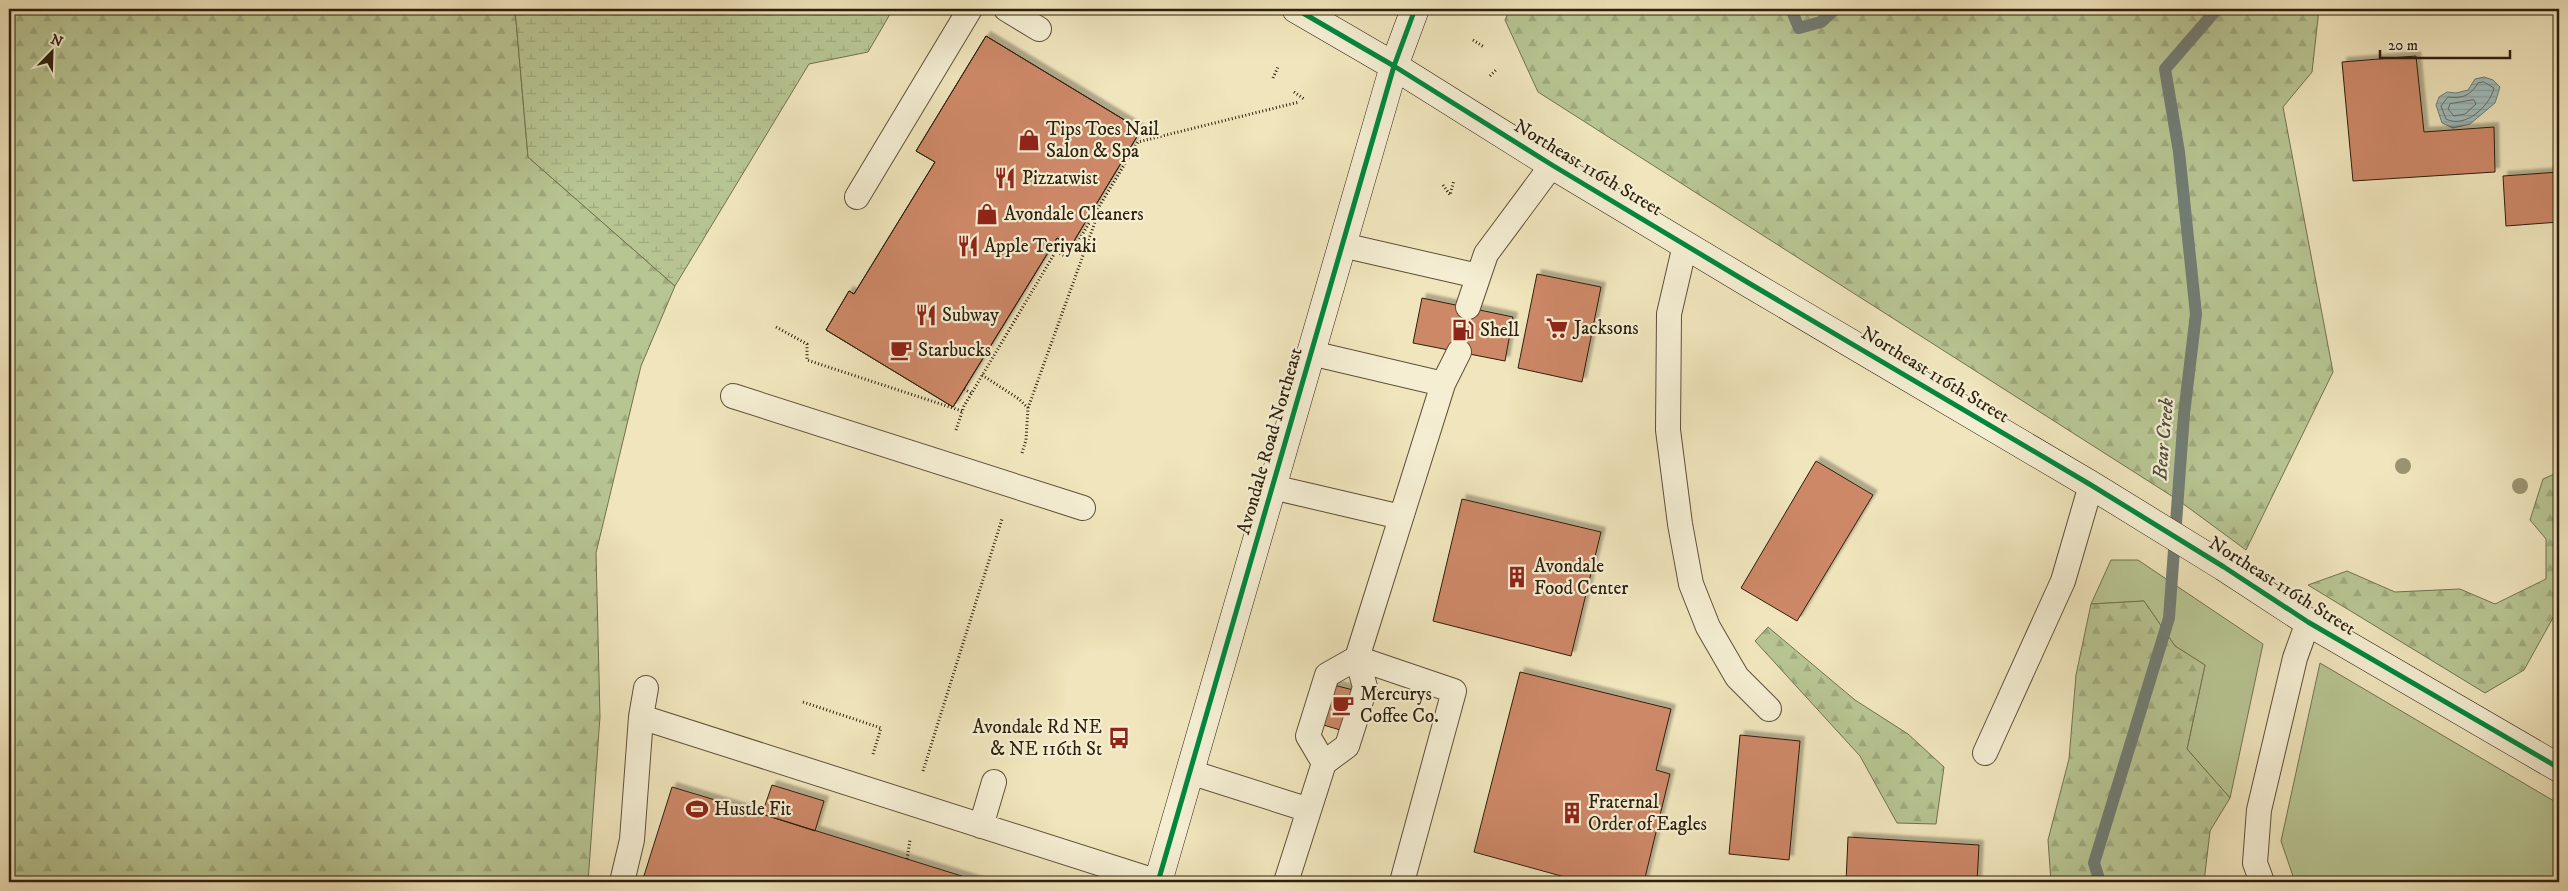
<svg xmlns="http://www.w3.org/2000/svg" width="2568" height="891" font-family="'IM FELL DW Pica',serif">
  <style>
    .green { fill: #b7c592; stroke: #72724f }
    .forest { fill: url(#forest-firs); stroke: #72724f }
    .wetland { fill: url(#wetland-marsh); stroke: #72724f }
    .water { fill: url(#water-rules); stroke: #727d75 }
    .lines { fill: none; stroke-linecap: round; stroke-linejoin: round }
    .shore { stroke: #666e64; stroke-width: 1 }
    .stream { stroke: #727d75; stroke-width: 12 }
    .building { fill: #cd8868; stroke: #2d1f0c; filter: url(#shadow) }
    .lane-casing { stroke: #5e5038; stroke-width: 26 }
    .secondary-casing { stroke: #2d1f0c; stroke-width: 29 }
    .path { stroke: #2d1f0c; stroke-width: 3; stroke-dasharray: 1 2.5; stroke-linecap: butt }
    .lane { stroke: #f5eed3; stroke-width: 24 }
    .secondary { stroke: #f5eed3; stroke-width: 28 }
    .cycleway-casing { stroke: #f5eed3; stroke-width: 8 }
    .cycleway { stroke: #00873e; stroke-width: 5 }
    .tree { fill: #9b9471 }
    .labels { text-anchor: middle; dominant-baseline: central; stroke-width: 4.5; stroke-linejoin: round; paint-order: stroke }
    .poi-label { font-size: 19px; fill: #2d1f0c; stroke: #f5eed3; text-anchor: start }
    .street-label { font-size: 19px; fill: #2d1f0c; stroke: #f5eed3 }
    .water-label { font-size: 20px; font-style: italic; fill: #504e41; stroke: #f5eed3 }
  </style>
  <defs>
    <pattern id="forest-firs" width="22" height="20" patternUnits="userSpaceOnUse" patternTransform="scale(1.25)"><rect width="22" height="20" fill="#b7c592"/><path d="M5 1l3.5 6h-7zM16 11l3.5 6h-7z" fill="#9ea97d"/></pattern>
    <pattern id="wetland-marsh" width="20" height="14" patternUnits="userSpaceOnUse" patternTransform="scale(1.25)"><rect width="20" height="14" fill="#b7c592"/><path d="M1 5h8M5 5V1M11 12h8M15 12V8" fill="none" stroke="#9ea97d"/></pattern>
    <pattern id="water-rules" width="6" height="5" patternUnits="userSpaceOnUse" patternTransform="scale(1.25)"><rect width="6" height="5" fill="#a0bcbb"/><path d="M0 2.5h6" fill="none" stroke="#8aa1a0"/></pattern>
    <filter id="shadow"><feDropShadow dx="4.5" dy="-4.5" stdDeviation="1" flood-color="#0004"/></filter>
  </defs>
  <rect width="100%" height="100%" fill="#f0e5bc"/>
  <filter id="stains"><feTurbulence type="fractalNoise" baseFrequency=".004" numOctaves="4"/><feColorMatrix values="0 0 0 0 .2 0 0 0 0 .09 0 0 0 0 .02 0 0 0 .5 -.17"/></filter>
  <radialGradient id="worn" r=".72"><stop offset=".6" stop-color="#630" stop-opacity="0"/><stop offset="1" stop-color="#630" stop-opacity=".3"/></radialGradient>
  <path class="green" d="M2111,560h27l125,84 -33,154 -43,-49 18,-84 -30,-19 -31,-45 -53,3z
    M2320,663l239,141v78h-264l-14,-41z"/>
  <path class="forest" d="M9,9h506l13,148 147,129 -34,80 -45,187 4,164 -12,165h-579z
    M1510,9h809l-7,63 -29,35 50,265 -87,178 -68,-50 -640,-408 -33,-72z
    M2559,472v135l-35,63 -39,23 -177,-108 39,-14 48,21 65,-3 35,15 51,-25v-40l-16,-19 13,-41z
    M2144,601l31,45 30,19 -18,84 43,49 -20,33 -6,51h-153l-3,-42 21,-81 7,-84 15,-71z
    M1768,627l87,73 53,34 36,33 -8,57 -39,-1 -37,-67 -105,-115z"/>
  <path class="wetland" d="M515,9h378l-25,43 -59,12 -134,222 -147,-129z"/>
  <path class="water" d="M2484,77l9,3 7,7 -5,16 -25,21 -17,4 -11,-5 -6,-18 3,-8 8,-5 9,1 12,-3 7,-11z"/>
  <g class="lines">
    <path class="shore" d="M2484,82l10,6c-4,18 -29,41 -48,31l-5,-13 7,-9c15,2 23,-2 30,-14z
      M2474,100l2,4 -11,10 -11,2 -6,-7 2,-5z"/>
    <path class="stream" d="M1791,9l8,19 22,-6 14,-13
      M2100,882l-6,-19 75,-245 15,-204 12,-100 -17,-162 -14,-83 52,-60"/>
  </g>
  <path class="building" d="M986,36l155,94 -70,116 -14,-8 -104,169 -127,-77 23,-39 5,3 81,-132 -19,-11z
    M986,36l155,94 -70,116 -14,-8 -104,169 -127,-77 23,-39 5,3 81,-132 -19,-11z
    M2416,56l8,76 70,-5 1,45 -142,9 -11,-119z
    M2559,172v50l-53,4 -3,-50z
    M1537,274l64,13 -19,95 -64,-14z
    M1422,298l91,19 -8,44 -92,-18z
    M1816,461l57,34 -76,126 -56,-33z
    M1462,499l139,33 -30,124 -138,-35z
    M1520,672l151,37 -15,61 14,4 -26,108h-61l-109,-30z
    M1330,684l27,7 -10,41 -27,-8z
    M1740,735l60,6 -11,119 -60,-6z
    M772,785l52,16 -9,30 -53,-17z
    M672,787l90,27 219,68h-339z
    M1848,837l131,8 -2,37h-131z"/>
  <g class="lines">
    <g class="lane-casing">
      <path id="lane" d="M1006,9l33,20
        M857,197l113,-188
        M1342,245l136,31
        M1685,245l-16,69 -1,116 12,94 11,60 17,43 29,50 32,32
        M1468,307l18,-53 66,-89
        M1311,353l132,31
        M733,396l350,112
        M1272,487l129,30
        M646,688l-5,29 517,165
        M1985,753l78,-172 28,-96
        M1324,763l-16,-27 19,-61 30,-17 97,33 -52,191
        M1190,772l119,38
        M981,826l13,-44
        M622,882l10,-42 9,-123
        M1286,882l38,-119 23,-17 8,-25 10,-34 -8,-29 86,-274 16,-32
        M2262,882l-7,-19 4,-53 36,-152 13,-36"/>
    </g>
    <g class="secondary-casing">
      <path id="secondary" d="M1296,9l98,57 158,99 200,120 339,200 133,82 84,55 251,146
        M1158,882l236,-816 21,-57"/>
    </g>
    <path class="path" d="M1473,40l11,7
      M1490,76l6,-6
      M1273,78l5,-11
      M1294,92l10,7
      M1443,185l7,10 4,-15
      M776,327l31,17v16l155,51
      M987,353l6,4
      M982,375l37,24 9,9 -2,32 -4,13
      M964,389l7,4
      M1028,408l71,-197
      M956,430l8,-24 92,-155 12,7 70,-116 161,-40
      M803,702l78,26 -8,26
      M923,771l79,-252
      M907,859l3,-19"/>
    <use href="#lane" class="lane"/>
    <use href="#secondary" class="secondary"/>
    <g class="cycleway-casing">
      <path id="cycleway" d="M1296,9l98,57 158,99 200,120 339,200 133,82 84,55 251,146
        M1158,882l236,-816 21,-57"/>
    </g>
    <use href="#cycleway" class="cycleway"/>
  </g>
  <g class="tree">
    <circle cx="2403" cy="466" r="8"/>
    <circle cx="2520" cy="486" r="8"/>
  </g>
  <defs>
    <g id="shop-bare" transform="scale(1.725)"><path d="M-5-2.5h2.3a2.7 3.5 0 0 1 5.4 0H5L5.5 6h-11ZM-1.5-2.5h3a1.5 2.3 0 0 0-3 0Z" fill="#8f2418" stroke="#f5eed3" stroke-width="2.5" paint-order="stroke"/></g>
    <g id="restaurant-bare" transform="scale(1.725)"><path d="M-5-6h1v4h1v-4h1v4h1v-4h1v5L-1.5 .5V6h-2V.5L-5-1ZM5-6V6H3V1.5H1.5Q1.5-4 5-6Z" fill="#8f2418" stroke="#f5eed3" stroke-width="2.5" paint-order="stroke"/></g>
    <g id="supermarket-bare" transform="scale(1.725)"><path d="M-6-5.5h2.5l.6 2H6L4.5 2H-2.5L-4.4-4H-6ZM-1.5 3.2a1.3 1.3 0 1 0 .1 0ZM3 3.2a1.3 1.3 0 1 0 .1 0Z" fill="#8f2418" stroke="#f5eed3" stroke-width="2.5" paint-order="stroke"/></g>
    <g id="fuel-bare" transform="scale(1.725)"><path d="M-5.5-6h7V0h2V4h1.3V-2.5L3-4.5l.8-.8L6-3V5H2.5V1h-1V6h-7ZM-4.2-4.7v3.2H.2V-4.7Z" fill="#8f2418" stroke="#f5eed3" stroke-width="2.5" paint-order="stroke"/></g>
    <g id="cafe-bare" transform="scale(1.725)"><path d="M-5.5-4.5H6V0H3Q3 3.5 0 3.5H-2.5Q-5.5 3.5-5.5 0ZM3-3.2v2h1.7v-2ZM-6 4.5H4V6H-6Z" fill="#8f2418" stroke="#f5eed3" stroke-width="2.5" paint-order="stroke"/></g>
    <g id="building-bare" transform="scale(1.725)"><path d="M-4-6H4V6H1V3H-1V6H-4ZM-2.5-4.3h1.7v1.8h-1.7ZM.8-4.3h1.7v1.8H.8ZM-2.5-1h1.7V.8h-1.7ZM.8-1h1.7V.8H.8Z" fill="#8f2418" stroke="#f5eed3" stroke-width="2.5" paint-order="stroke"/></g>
    <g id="bus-bare" transform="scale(1.725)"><path d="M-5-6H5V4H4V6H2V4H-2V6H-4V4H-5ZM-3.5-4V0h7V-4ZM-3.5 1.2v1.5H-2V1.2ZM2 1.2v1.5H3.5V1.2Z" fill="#8f2418" stroke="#f5eed3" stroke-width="2.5" paint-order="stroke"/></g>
    <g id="stadium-bare" transform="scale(1.725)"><path d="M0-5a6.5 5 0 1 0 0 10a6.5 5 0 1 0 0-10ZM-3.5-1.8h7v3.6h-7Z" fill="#8f2418" stroke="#f5eed3" stroke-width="2.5" paint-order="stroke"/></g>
  </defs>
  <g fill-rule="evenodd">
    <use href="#shop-bare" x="1029" y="140"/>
    <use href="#restaurant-bare" x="1005" y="178"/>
    <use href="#shop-bare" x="987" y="214"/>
    <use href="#restaurant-bare" x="968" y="246"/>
    <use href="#restaurant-bare" x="926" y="315"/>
    <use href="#supermarket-bare" x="1557" y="328"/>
    <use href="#fuel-bare" x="1463" y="330"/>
    <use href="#cafe-bare" x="901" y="350"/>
    <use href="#building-bare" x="1517" y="577"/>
    <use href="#cafe-bare" x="1343" y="705"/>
    <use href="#bus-bare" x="1119" y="738"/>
    <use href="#stadium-bare" x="697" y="809"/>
    <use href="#building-bare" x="1572" y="813"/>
  </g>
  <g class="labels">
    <g class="poi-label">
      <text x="1046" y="129">Tips Toes Nail<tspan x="1046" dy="22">Salon &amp; Spa</tspan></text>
      <text x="1022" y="178">Pizzatwist</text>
      <text x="1004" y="214">Avondale Cleaners</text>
      <text x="984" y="246">Apple Teriyaki</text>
      <text x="942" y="315">Subway</text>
      <text x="1574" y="328">Jacksons</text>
      <text x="1480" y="330">Shell</text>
      <text x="918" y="350">Starbucks</text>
      <text x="1534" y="566">Avondale<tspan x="1534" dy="22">Food Center</tspan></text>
      <text x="1360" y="694">Mercurys<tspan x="1360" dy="22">Coffee Co.</tspan></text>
      <text x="1102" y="727" text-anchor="end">Avondale Rd NE<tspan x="1102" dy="22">&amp; NE 116th St</tspan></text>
      <text x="1588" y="802">Fraternal<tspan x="1588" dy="22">Order of Eagles</tspan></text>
      <text x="714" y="809">Hustle Fit</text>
    </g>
    <g class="street-label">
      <text transform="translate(1588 168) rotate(31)">Northeast 116th Street</text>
      <text transform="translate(1935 375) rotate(31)">Northeast 116th Street</text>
      <text transform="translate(1270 441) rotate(-74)">Avondale Road Northeast</text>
      <text transform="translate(2282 586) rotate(32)">Northeast 116th Street</text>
    </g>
    <g class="water-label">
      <text transform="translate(2164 439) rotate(-85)">Bear Creek</text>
    </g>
  </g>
  <rect width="2568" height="891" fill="none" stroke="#f0e5bc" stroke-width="30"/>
  <rect x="10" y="10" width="2548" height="871" fill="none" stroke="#2d1f0c" stroke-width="2.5"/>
  <rect x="15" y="15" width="2538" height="861" fill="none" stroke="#2d1f0c"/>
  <g transform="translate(52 52) rotate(23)" stroke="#f5eed3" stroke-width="4" paint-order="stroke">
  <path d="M0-4L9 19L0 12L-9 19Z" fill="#2d1f0c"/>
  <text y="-8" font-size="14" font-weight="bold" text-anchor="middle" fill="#2d1f0c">N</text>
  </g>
  <path d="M2380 50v8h130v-8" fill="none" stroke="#2d1f0c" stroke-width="2.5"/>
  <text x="2388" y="50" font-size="15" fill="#2d1f0c" stroke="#f5eed3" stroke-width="4" paint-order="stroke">20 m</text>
  <rect width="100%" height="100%" filter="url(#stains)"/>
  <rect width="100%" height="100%" fill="url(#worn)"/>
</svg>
